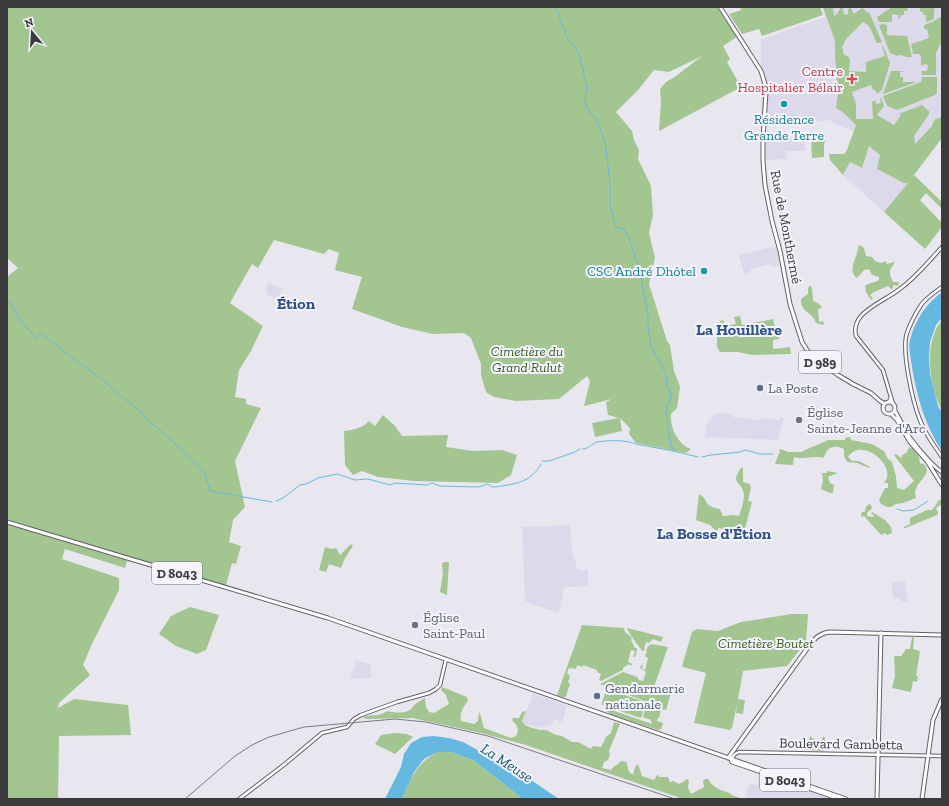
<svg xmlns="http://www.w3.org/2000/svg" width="949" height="806" font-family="'Zilla Slab',serif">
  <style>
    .built { fill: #dcdaea }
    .green { fill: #a3c690 }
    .water { fill: #65b9e0 }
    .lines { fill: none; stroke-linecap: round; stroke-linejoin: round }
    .stream { stroke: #65b9e0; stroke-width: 1 }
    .secondary-casing { stroke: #626168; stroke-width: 4.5 }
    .primary-casing { stroke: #626168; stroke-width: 5 }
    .secondary { stroke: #fff; stroke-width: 2.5 }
    .primary { stroke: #fff; stroke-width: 3 }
    .rail { stroke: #7c7b80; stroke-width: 1 }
    .health-dot { fill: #e0444e; stroke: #f5f4fd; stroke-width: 1.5 }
    .culture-dot { fill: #0f9aa8; stroke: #f5f4fd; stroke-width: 1.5 }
    .service-dot { fill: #5c6f8a; stroke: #f5f4fd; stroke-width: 1.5 }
    .worship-dot { fill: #6b7280; stroke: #f5f4fd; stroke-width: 1.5 }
    .labels { text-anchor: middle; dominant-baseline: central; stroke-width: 4; stroke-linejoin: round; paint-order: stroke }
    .shield { fill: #f5f4fd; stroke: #737277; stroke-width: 1 }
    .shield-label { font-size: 13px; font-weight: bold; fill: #3b3b3e }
    .health-label { font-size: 14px; fill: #be3a42; stroke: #f5f4fd; text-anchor: end }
    .culture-label { font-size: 14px; fill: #0d838f; stroke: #f5f4fd }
    .street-label { font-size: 14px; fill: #3b3b3e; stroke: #f5f4fd }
    .park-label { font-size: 14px; font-style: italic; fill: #365c1b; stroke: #f5f4fd }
    .service-label { font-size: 14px; fill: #4e5e75; stroke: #f5f4fd; text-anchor: start }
    .worship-label { font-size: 14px; fill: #5b616d; stroke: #f5f4fd; text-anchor: start }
    .water-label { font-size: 15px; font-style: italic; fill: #145772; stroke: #f5f4fd }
    .quarter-label { font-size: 16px; font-weight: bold; fill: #2d5188; stroke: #f5f4fd }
  </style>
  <rect width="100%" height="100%" fill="#e8e7ef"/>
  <path class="built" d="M822,7h120v130l-35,46h2l-25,29 -41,-37 7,-13 11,6 8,-21 -18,-17 -18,-7 -3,-3 -69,7v-88l64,-22z
    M804,137l1,14h-19l1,8 -22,1v-21z
    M776,246l4,19 -7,2 -2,-3 -20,5v3l-7,2 -5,-19z
    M268,283l14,5 -3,8 -2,-1 -2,3 -9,-4v-5z
    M717,413l16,1v3l28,3 1,-2 17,2 1,-2h4l-6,22 -73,-3 1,-9 2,-6z
    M570,525l2,26 6,19h10v15l-13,2h-11l-5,26 -34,-11 -3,-75z
    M905,581l3,20 -7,1 -1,-4 -7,1 -2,-16z
    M356,660l14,4 2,14 -22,1z
    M533,694l34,11 -5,17 -8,-3 -2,6 -12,3 -18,-5z
    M759,773l74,26h-83l-5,-2 5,-14 5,2 2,-1z"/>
  <path class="green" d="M7,7h710l20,30 -14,9 7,13 -3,3 14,25 -82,44 2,-30 -1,-12 6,-7 10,-6 26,-20 -33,16 -15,-2 -16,20 -22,22 16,19 2,9 5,10 -1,9 13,27 2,29 -4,18 6,25 -6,26 18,57 3,4 4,26 6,16 -3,21 -6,6c-1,14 7,30 20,35l-5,4 -50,-10 -7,-9 1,-6 -10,-10 2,13 -27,6 -3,-14 27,-5 -11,-3 -2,-13 6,-3 -28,7 6,-25 -3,-5 -28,23 -43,2 -22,-4 -7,-4 -2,-4 -4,-14v-11l-10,-26 -7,-5 -31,1 -31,-7 -50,-18 10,-32 -27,-7 4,-17 -10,-4 -5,5 -50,-14 -16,28 -6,-4 -22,39 33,23 -12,25 -12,19 -4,27 11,2v5l15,4 -26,53 10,46 -12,13 -4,22 12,4 -5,18 -4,-1 -7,26 -97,-28h-1l-2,7 -60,-19 -3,10 57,19v12l-28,56 -8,19 7,10 -31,28 -1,5 16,-9 54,6 3,30 -72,1 -1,63h-51v-522l11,-9 -11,-10z
    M740,7h80l3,8 -61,21 -3,-7 -17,5 -13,-20 12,-4z
    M823,7l5,1 1,-1h10l-1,2 -1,-2 -4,2 1,7 4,-3v-1l3,-5h6l-5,2 3,6 3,-1v-4l2,-3h4l-3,1 3,6 8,-6 8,6 12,28 -2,1h-3c-5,-7 -5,-18 -14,-21l-17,17 -4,8 2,8 4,1 2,4 -1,11 17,1v-10l19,-6 -3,-9 1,-1 7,17 -8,27 -5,4 -2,-4h-2l-2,-5 -19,7 4,12v15h17l-1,-17 3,-2 1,4 5,-1 -1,-5h1l3,8 -7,9 17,10 7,-10 -2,-1 23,-9 7,6v3l-15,22 1,8 17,-18 2,-6 8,-3v21l-28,37 28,27v7l-16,-16 -6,7 22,23v4l-17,22 -41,-37 24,-29h-4l-27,-14 3,-14 -11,-9 -7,22 -12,-6 -7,13 -13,-15 -1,-6h15l3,-4 9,-25 -12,-12 -8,-5 2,-15 -3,-38v-14z
    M892,7h43l-1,4v8l-8,3v-7h-3v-3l-3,-1v-3h-12l-1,3h-3v4h-3l-2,5 -1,-5 -6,-1v8h-13l-2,-5z
    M942,16v25l-6,12v22h-14l-1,-4h6l1,-6 -3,-1 -4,2v-10l-2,-2h-6l-2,-10 18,-6 -2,-9h-3v-4l8,-3z
    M883,24l4,1v10l20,1 5,21h-7v-1l-7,-1 -1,1 -7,-3 -11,-28z
    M891,71h15l-6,1v5h3v5h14l-34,12z
    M922,77h15v16l-2,2 -38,15 -10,-4 -4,-10 38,-14z
    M826,135l-2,11v11l-12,1 -1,-22z
    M860,245l4,3 2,8 6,1 3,4 6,2 5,-2v3l9,-2 -5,8v5l3,7h4l2,1 -1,3 -5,-1v3l-2,1 -3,-3 -14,6 -4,3 3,3 -2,2 -5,-8 -1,-6c4,-4 8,-2 14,-6v-3l-7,-2 -3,-6 -5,1 -7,8c-11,-8 1,-20 1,-31z
    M810,285l2,3 1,13 5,2 4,4 -4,3 1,11 1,1 3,-1 1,3 -1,1 -7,-2c-3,-11 -16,-11 -15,-24l7,-5v-5z
    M740,316l2,9 31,-6 2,9h5l-1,11 -6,1v8l1,1 16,-2 1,7 -39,1 -14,-3h-18l-3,-5v-11l1,-1 -1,-5 5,1 -2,-10 3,-1 3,6 10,-2 -2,-7z
    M942,320v91c-13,-24 -19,-69 0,-91z
    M383,415l12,11 7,10 46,-1 -2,12 27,4 29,-1 15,5 -6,20 -13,8 -84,-2 -36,-4 -16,-6 -9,4 -8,-10 -1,-34c10,-1 18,-3 25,-10l6,5z
    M849,437l2,1v2l21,4 12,7 4,8 4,3 4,14 1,12 7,2 10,-9 -20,-26 2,-1 5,4 1,-1 -1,-1 6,-4 2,-5 4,2 6,8 1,6 5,2 2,6c-4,11 -15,15 -11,27l-13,5 -7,1 -5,3h-4l-6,-3 -2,-4 6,-12h3v-5h-4c1,-2 3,-4 3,-6 4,-16 -27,-39 -39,-20l4,4h7l11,6 -1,1 -12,-5 -10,-1 -3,-6v-7c-10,-5 -18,-2 -20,9 -9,-3 -20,2 -30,-1l-1,8 -18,-1 4,-11h1l-1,-3 2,-1 7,3h15v-1l25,-11h17v-2z
    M743,467v15l7,2v2l1,1 -3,14 4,1 -8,30 -16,-1 -1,5 -2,-7 -7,-1 -1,4 -7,-7 -14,-5 3,-26c10,5 3,12 21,15l3,7 10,-1 6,1c2,-6 7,-19 4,-25 -2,-7 -7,-7 -7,-14l4,-8z
    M827,471l11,2 -10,4 2,6 4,2 -1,8h-3l-9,-4 2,-8 -1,-8h5z
    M939,500h3v4l-6,4 2,5 -1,2 -34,14 1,-2 6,-3v-6l17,-8h5z
    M869,504l2,1 1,3 -5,5v3l6,1 1,-2 -3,-1 1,-2 13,8 6,7 1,6 -5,2 -2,-2 -4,2 -17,-19 -2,1 -1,-1 1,-4h3l1,-5z
    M351,544l2,2 -8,12 -4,10 -12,-4 -3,8 -7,-2 6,-23 6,2 5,-1 4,7z
    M444,562h5l-2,33 -7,-3 3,-18 -1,-10z
    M190,607l29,8 -13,35 -9,4 -21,-8 -17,-12 12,-18z
    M792,614h16l-2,28 -19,24 -44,5 -5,28 7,1 -2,14 -7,-1 1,-9 -5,24 -2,2 -36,-7 12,-50 -23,-6 -1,-1 10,-34 5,-3 21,2 23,-9z
    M582,625l42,3 1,4 7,6 -1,2 4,8h2v2l-2,7h-2l2,-6 -4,-1 -3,12 4,2 -1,2 -2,-2 -6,4v2l-22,11 -2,-1 2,-6 -4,-2v-2l-14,-5v2l-6,-2 -1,4 -7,-1 -2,5 3,3 -2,6 2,2 -4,12 -2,2 -7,-3z
    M627,628l36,9 -2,5 -8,-3 -4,4 -3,-1 -2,7 1,1 -2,1c-3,-2 -15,-19 -16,-23z
    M912,637l2,1 -1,11 7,2 -4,25h2l-1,6 -4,-1 -2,11 -19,-4 3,-12 -1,-20h7l4,-5v-2h5z
    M652,644l16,3 -14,40 17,6 -5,17 -5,-1 -2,9h-1l-1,3 6,2 -2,6 -3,1 -48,-16 -7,-7 49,17 -1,-4 -8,-3 4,-15 -47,-18 23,-12 14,5 2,3 4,1 3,-9 -6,-4 3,-6 -1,7 3,1 3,-12 -3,-2 2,-4 -1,-1 2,-5z
    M442,687l25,10 1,3c-4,7 -9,12 -7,21l13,3 4,-3 1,-9c3,5 3,11 5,16l27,10 5,-2c4,-7 1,-11 -4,-16l1,-2h6l3,-6 4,-1 -4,10 3,4 7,3 8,2h6l10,5 6,1 10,6h6l13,7 2,-3 8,1 5,-10 5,-4 3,-11 6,2 -11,27 1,4 -2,5 -4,2 -2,6 9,2 3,-4 3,-1 4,-4 5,1c3,5 0,9 7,13l2,-8 3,-3 4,12 12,4 4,-6 1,3h9l2,5 4,-1c6,5 7,2 13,-2l2,2 -1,7 3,6 13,-7 -1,-6 2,-2h3c5,9 12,11 22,14v1l12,5h-59l-157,-54 -45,-12 -69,-15 -46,1 -4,-2c9,-3 18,0 25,-6 7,2 20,3 25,-3 4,-5 7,-7 13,-10l1,9 3,5 5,1 15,-9 -3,-9 -5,-5z
    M607,689l38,13 1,2 -5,14 -39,-13v-3z
    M395,733l12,1 6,3 -18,17 -20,-10 6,-9z
    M810,736l9,7 5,-7 1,2 -1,13 -18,-1z
    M437,752h14l22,8 50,39h-121c10,-22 13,-34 35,-47z"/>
  <path class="water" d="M942,292v26l-6,7 -6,17 -1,16 1,16 8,32 4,6v39c-17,-25 -25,-54 -30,-84 -1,-8 -4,-18 -2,-27 5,-20 16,-36 32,-48z
    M434,736l15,2 14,4 62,34 34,23h-36l-50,-39 -22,-8h-14l-13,7 -10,13 -12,27h-17l16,-32 3,-13 7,-11 11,-6z"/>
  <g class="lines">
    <path class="stream" d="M554,7l3,4
      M558,13l9,25 7,7 6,12 7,31c-4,9 -2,24 8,29l10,24 5,42v23l6,21 8,2 5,10 9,25 10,52v10l2,15
      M9,301l14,23 14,14 4,-5 25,20 38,28 15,14 24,18v3l25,21 37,36 5,18 62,11
      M650,342c4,14 9,16 14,28 3,5 2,9 3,15 1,3 4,8 4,12 0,3 -4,7 -4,11 -1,5 2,29 4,34l-1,1 3,7
      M583,449c6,0 8,-5 14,-7 9,-2 32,-2 39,2l37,7 25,6
      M702,457l9,-2 29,-3 5,-2 15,4h13
      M542,461h7l26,-9 5,-3
      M276,501l7,-3 17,-13 6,-1 12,-6 19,-4 18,6 13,-1 22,6 5,-2 32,2 5,-2 8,3 38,1 10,-3 4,3h3c19,-3 36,-4 46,-23
      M897,509l6,2 11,-1 14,-9"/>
    <g class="secondary-casing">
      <path id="secondary" d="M942,287c-7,5 -16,11 -21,18 -5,8 -11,19 -14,28 -6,17 6,70 13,87 5,14 14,25 22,37
        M889,402l2,-5
        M893,404l-10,-34 -27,-34c-2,-8 0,-14 5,-20 11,-12 28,-18 40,-28 13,-9 30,-29 41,-41
        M731,759l4,-5 4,-2 203,4
        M239,799l46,-35 37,-31 25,-6 7,-8 7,-4 36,-13 32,-9 7,-4 4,-4 6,-26"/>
    </g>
    <g class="primary-casing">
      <path id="primary" d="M720,7l41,64 4,13 1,8 -3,47v22l2,24 7,36 8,30 10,53 12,38 7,11 10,8 19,14 15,9 18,9 9,8 5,3
        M883 408a6 6 0 1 1 12 0a6 6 0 1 1-12 0Z
        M895,411l6,11
        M891,414l6,6 13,22 17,19 15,24
        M906,432c7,11 26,34 36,40
        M7,522l321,96 518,181
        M728,758l81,-112c6,-8 11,-13 21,-14l112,3
        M731,759l1,3 108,37
        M877,799l4,-166
        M922,799l11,-79 9,-21"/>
    </g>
    <use href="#secondary" class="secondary"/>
    <use href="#primary" class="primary"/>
    <path class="rail" d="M185,799l50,-43 17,-11 17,-8 35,-10 91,-8 31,3 62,14 187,63"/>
  </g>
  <path class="health-dot" d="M850 73h4v4h4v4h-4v4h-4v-4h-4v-4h4z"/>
  <g class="culture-dot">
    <circle cx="784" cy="104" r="4"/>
    <circle cx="704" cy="271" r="4"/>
  </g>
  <g class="service-dot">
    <circle cx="760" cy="388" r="4"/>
    <circle cx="597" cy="696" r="4"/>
  </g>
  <g class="worship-dot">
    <circle cx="799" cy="420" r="4"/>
    <circle cx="415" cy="625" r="4"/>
  </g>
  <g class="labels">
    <g class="shield">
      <rect x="799" y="351" width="42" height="22" rx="3"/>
      <rect x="152" y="562" width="50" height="22" rx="3"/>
      <rect x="760" y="769" width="50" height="22" rx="3"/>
    </g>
    <g class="shield-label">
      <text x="820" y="362">D 989</text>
      <text x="177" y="573">D 8043</text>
      <text x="785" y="780">D 8043</text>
    </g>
    <g class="health-label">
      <text x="843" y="71">Centre<tspan x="843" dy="16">Hospitalier Bélair</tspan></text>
    </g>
    <g class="culture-label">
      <text x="784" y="119">Résidence<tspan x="784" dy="16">Grande Terre</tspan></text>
      <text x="696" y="271" text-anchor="end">CSC André Dhôtel</text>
    </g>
    <g class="street-label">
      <text transform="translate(786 227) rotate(79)">Rue de Monthermé</text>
      <text transform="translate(841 744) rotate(1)">Boulevard Gambetta</text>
    </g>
    <g class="park-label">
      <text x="527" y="351">Cimetière du<tspan x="527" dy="16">Grand Rulut</tspan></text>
      <text x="766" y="643">Cimetière Boutet</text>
    </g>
    <g class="service-label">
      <text x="768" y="388">La Poste</text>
      <text x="605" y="688">Gendarmerie<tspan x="605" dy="16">nationale</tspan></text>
    </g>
    <g class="worship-label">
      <text x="807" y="412">Église<tspan x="807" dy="16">Sainte-Jeanne d'Arc</tspan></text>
      <text x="423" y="617">Église<tspan x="423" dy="16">Saint-Paul</tspan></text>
    </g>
    <g class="water-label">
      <text transform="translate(507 763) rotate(33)">La Meuse</text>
    </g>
    <g class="quarter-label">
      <text x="296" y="303">Étion</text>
      <text x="739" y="329">La Houillère</text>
      <text x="714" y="533">La Bosse d'Étion</text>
    </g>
  </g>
  <rect width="949" height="806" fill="none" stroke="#3b3b3e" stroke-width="16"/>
  <g transform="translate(32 32) rotate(342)" stroke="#f5f4fd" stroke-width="3" paint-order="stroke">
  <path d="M0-3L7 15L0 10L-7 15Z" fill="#3b3b3e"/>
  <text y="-6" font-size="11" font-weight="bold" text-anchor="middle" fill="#3b3b3e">N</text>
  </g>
</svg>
